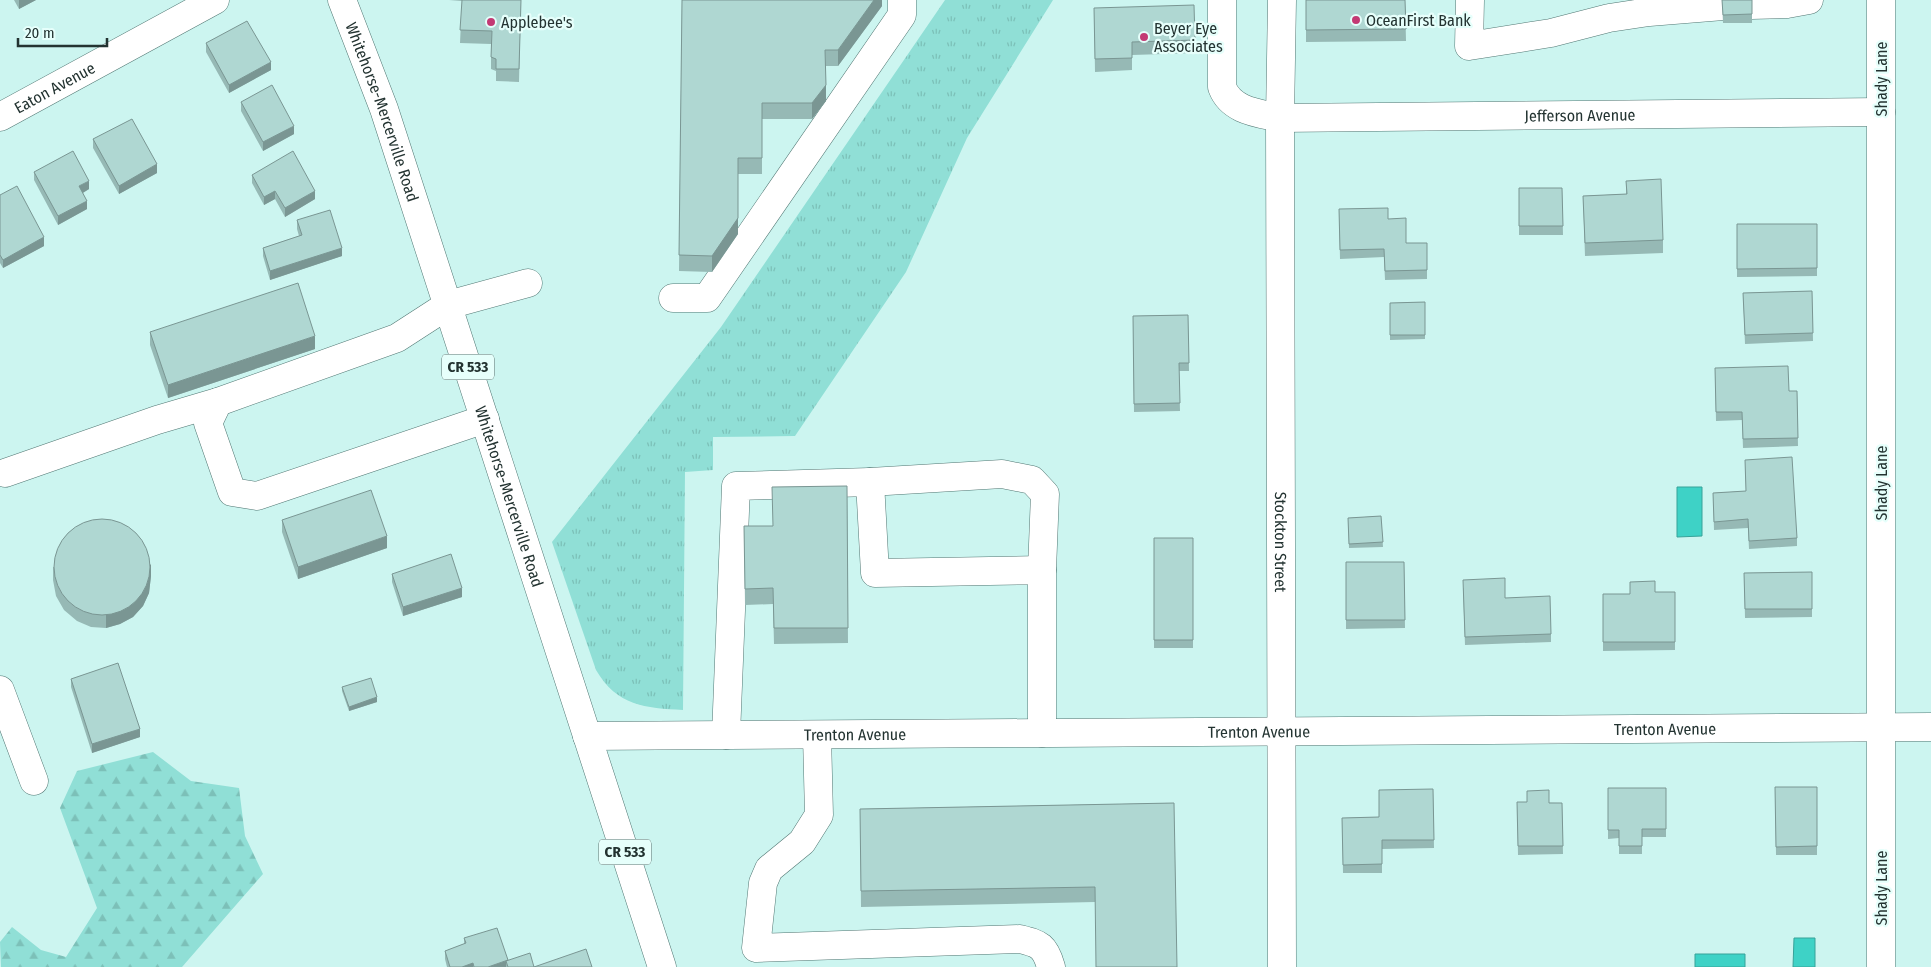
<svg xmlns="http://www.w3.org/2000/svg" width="1931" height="967" font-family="'Fira Sans Condensed',sans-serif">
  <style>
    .grass { fill: url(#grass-tufts) }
    .forest { fill: url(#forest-firs) }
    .water { fill: #3ed2c6; stroke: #36a299 }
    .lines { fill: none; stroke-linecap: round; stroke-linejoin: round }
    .minor-casing { stroke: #517773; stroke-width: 29 }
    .major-casing { stroke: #517773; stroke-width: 29 }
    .minor { stroke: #fff; stroke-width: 28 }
    .major { stroke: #fff; stroke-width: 28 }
    .wall { fill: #96b9b5 }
    .shaded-wall { fill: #7a9693 }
    .building { fill: #afd7d2; stroke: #7a9693 }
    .poi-dot { fill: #c33a74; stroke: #e6fffb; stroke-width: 2 }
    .labels { text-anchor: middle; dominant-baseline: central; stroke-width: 4.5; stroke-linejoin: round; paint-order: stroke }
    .shield { fill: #e6fffb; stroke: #5e706e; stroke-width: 1 }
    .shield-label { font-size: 15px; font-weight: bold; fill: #233331 }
    .poi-label { font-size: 16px; fill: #233331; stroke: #e6fffb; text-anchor: start }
    .street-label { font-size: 16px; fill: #233331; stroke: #e6fffb }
  </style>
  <defs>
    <pattern id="grass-tufts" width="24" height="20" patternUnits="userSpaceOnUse" patternTransform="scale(1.25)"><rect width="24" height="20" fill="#90dfd6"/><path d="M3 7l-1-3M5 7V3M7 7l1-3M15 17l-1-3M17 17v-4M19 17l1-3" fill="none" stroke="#7cc0b8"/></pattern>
    <pattern id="forest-firs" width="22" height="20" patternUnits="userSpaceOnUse" patternTransform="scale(1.25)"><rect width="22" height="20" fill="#90dfd6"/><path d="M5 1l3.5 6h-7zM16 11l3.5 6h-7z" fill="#7cc0b8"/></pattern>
  </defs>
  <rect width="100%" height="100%" fill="#ccf5f0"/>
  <path class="grass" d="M945,0h108l-86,138 -61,134 -111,164 -82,1v33l-28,2 -2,238c-38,-2 -66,-4 -87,-40l-44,-128 169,-215z"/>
  <path class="forest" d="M153,752l38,29 48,7 6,48 18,38 -81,93h-181l-1,-25 12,-15 29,23 25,7 31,-49 -37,-100 17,-37z"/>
  <path class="water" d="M1677,487h25v49l-25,1z
    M1794,938h21v29h-22z
    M1695,954h50v13h-50z"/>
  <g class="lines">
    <g class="minor-casing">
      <g id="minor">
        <path id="s1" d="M1222,0v87c9,24 36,26 58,31l601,-6"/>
        <path id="s2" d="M1282,0l-2,118 2,849"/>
        <path d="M1470,0l-1,46 82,-13 58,-15 40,-6 74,-6"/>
        <path d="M1881,0v967"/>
        <path d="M1751,5l36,-1 22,-4"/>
        <path id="s3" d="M0,117l215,-117"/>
        <path d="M673,298h34l195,-283v-15"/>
        <path d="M485,419l-228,77 -25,-4 -24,-69 10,-21 179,-64 51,-33 80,-22"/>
        <path d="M5,473l152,-53 61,-18"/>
        <path d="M870,482l132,-8 30,6 13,14 -3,76"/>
        <path d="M0,690l34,91"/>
        <path d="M726,735l10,-249 134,-4 5,91 167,-3v163"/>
        <path d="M817,735l2,80 -17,27 -33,27 -6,14 -7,65 264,-9c20,5 25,7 31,28"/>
        <path id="s4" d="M587,736l1344,-9"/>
      </g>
    </g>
    <g class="major-casing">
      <g id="major">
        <path id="s5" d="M342,0l42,109 278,858"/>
      </g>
    </g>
    <use href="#minor" class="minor"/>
    <use href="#major" class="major"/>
  </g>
  <path class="wall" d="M14,0h22l-17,9z
    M449,0h72l-2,82 -23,-1v-10l-5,-2v-25l-31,-1 2,-42z
    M682,0h200v6l-44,60h-13l1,35 -14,18h-50v55h-24v60l-26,38 -33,-1z
    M1306,0h99l1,41 -100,1z
    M1722,0h30v23h-29z
    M1094,8l101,32v13l-63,2v15l-37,2z
    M206,43l65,27 -42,23 -23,-41z
    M241,102l53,32 -31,17 -22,-40z
    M93,139l64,34 -38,21 -26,-46z
    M34,172l55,17 -6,4 4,16 -29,16 -24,-45z
    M252,175l63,24 -30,18 -10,-18 -11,6 -12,-22z
    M1626,181l37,59v13l-78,3 -2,-60 43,-2z
    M1519,188h43l1,47h-44z
    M0,195l44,51 -41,22 -3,-5z
    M1339,209l49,10 18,24h21v36l-42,1 -1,-23 -44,2z
    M297,220l45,36 -72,24 -7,-24v-8l36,-12 -2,-7z
    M1737,224h80v52l-80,1z
    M1812,291l1,50 -68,3 -2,-51z
    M1425,302v37l-35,1v-37z
    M1188,315l1,56h-10l1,40 -46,1 -1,-96z
    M150,332l165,17 -147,49 -18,-53z
    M1715,368l74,23h8l1,55 -55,2 -1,-28 -26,1z
    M1745,460l52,78v8l-48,3 -1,-21 -34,2 -1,-37 33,-2z
    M847,486l1,157 -74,1 -1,-40 -28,1 -1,-79h29z
    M1381,516l2,31 -34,1 -1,-30z
    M282,520l105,28 -89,31 -16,-47z
    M1154,538h39v110h-39z
    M1346,562h58l1,66 -59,1z
    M53,567l98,9 -2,17 -6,13 -10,11 -13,7 -14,4 -15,-1 -14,-6 -13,-11 -8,-14 -3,-16z
    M1812,572v45l-67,1 -1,-45z
    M392,574l70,23 -59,19 -11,-34z
    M1463,588l42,10 46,36v8l-86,3z
    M1655,592h20v58l-72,1v-57h27z
    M71,679l69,58 -48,16 -21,-66z
    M342,687l35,15 -28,9 -7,-20z
    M1775,787h42v68h-41z
    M1608,788h58v49h-24v17h-23v-16l-11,1z
    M1433,789l1,59 -52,1v24h-39l-1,-55 37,-1z
    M1517,802l45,1 1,51 -45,1z
    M1174,803l-79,99 -234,5 -1,-98z
    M464,938l44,22 26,7h58h-145l-2,-8v-8l19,-7z"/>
  <path class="shaded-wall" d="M19,0h17l-17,9z
    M874,0h8v6l-44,60v-16z
    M271,62v8l-42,23v-8z
    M826,85v16l-14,18v-16z
    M294,126v8l-31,17v-9z
    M738,158v76l-26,38v-16z
    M157,164v9l-38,21v-8z
    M89,181v8l-10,6v-9z
    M275,191v8l-11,6v-8z
    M315,191v8l-30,18v-9z
    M87,201v8l-29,16v-9z
    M44,237v9l-41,22v-8z
    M342,248v8l-72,24v-9z
    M315,336v13l-147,49v-13z
    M387,536v12l-89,31v-12z
    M151,564v12l-2,17 -6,13 -10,11 -13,7 -14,4v-13z
    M462,588v9l-59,19v-9z
    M377,697v5l-28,9v-4z
    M140,729v8l-48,16v-9z
    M506,961v6h-18z
    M473,963v4h-11z"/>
  <path class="building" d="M462,0h59l-2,69h-23v-10l-5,-2 1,-26 -32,-1z
    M682,0h192l-36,50h-13l1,35 -14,18h-50v55h-24v60l-26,38 -33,-1z
    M1306,0h99l1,29 -100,1z
    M1722,0h30v14l-29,1z
    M1194,5l1,35 -63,2v16l-37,1 -1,-51z
    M247,21l24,41 -42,23 -23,-42z
    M272,85l22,41 -31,16 -22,-40z
    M132,119l25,45 -38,22 -26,-47z
    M73,151l16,30 -10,5 8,15 -29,15 -24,-44z
    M293,151l22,40 -30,17 -10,-17 -11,6 -12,-22z
    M1661,179l2,61 -78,3 -2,-47 44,-2 -1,-13z
    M17,186l27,51 -41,23 -3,-5v-60z
    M1519,188h43l1,38h-44z
    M1388,208v11l18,-1v25h21v27l-42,1 -1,-22 -44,1 -1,-41z
    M330,210l12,38 -72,23 -7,-23 39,-13 -5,-15z
    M1737,224h80v44l-80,1z
    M298,283l17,53 -147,49 -18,-53z
    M1812,291l1,42 -68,2 -2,-42z
    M1425,302v33h-35v-32z
    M1188,315l1,48h-10l1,40 -46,1 -1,-88z
    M1788,366l1,25h8l1,47 -55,1 -1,-27h-26l-1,-44z
    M1792,457l5,81 -48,3 -1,-22 -34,3 -1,-29 33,-2 -1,-31z
    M847,486l1,142h-74l-1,-40 -28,1 -1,-63h29l-1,-39z
    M371,490l16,46 -89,31 -16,-47z
    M1381,516l2,26 -34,2 -1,-26z
    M54 567a48 48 0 1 1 96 0a48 48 0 1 1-96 0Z
    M1154,538h39v102h-39z
    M451,554l11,34 -59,19 -11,-33z
    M1346,562h58l1,58h-59z
    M1812,572v37h-67l-1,-36z
    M1505,578v20l45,-2 1,38 -86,3 -2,-57z
    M1655,581v11h20v50h-72v-48h27v-12z
    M118,663l22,66 -48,15 -21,-65z
    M371,678l6,19 -28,10 -7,-20z
    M1775,787h42v59l-41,1z
    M1608,788h58v41h-24v17h-23v-16h-11z
    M1433,789l1,51h-52v24l-39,1 -1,-47 37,-1v-27z
    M1549,790v13h13l1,43h-45l-1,-44h10v-11z
    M1174,803l3,164h-81l-1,-80 -234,4 -1,-82z
    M497,928l11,32 -20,7h-14l-1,-4 -11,4h-12l-5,-16 21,-8 -2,-5z
    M586,949l6,18h-84l-2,-6 24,-8 4,14z"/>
  <g class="poi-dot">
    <circle cx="1356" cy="20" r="5"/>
    <circle cx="491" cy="22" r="5"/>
    <circle cx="1144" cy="37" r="5"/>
  </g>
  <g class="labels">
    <g class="shield">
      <rect x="442" y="354.5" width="52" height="25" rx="4"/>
      <rect x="599" y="839.5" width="52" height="25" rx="4"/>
    </g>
    <g class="shield-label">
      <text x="468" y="367">CR 533</text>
      <text x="625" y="852">CR 533</text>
    </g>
    <g class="poi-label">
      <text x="1366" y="20">OceanFirst Bank</text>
      <text x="501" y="22">Applebee's</text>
      <text x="1154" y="28">Beyer Eye<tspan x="1154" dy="18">Associates</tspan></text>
    </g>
    <g class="street-label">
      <text transform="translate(1881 79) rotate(-90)">Shady Lane</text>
      <text stroke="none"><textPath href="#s3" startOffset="62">Eaton Avenue</textPath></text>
      <text stroke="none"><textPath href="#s5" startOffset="119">Whitehorse-Mercerville Road</textPath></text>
      <text stroke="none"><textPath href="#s1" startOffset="456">Jefferson Avenue</textPath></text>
      <text transform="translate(1881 483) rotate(-90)">Shady Lane</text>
      <text stroke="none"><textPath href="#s5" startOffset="524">Whitehorse-Mercerville Road</textPath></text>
      <text stroke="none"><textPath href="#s2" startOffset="542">Stockton Street</textPath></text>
      <text stroke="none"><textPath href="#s4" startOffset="1078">Trenton Avenue</textPath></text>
      <text stroke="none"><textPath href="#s4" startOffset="672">Trenton Avenue</textPath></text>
      <text stroke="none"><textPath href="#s4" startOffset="268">Trenton Avenue</textPath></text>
      <text transform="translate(1881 888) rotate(-90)">Shady Lane</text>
    </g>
  </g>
  <path d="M18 38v8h89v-8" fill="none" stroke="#233331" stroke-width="2.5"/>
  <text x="25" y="38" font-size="15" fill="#233331" stroke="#e6fffb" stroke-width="4" paint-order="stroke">20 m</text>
</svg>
